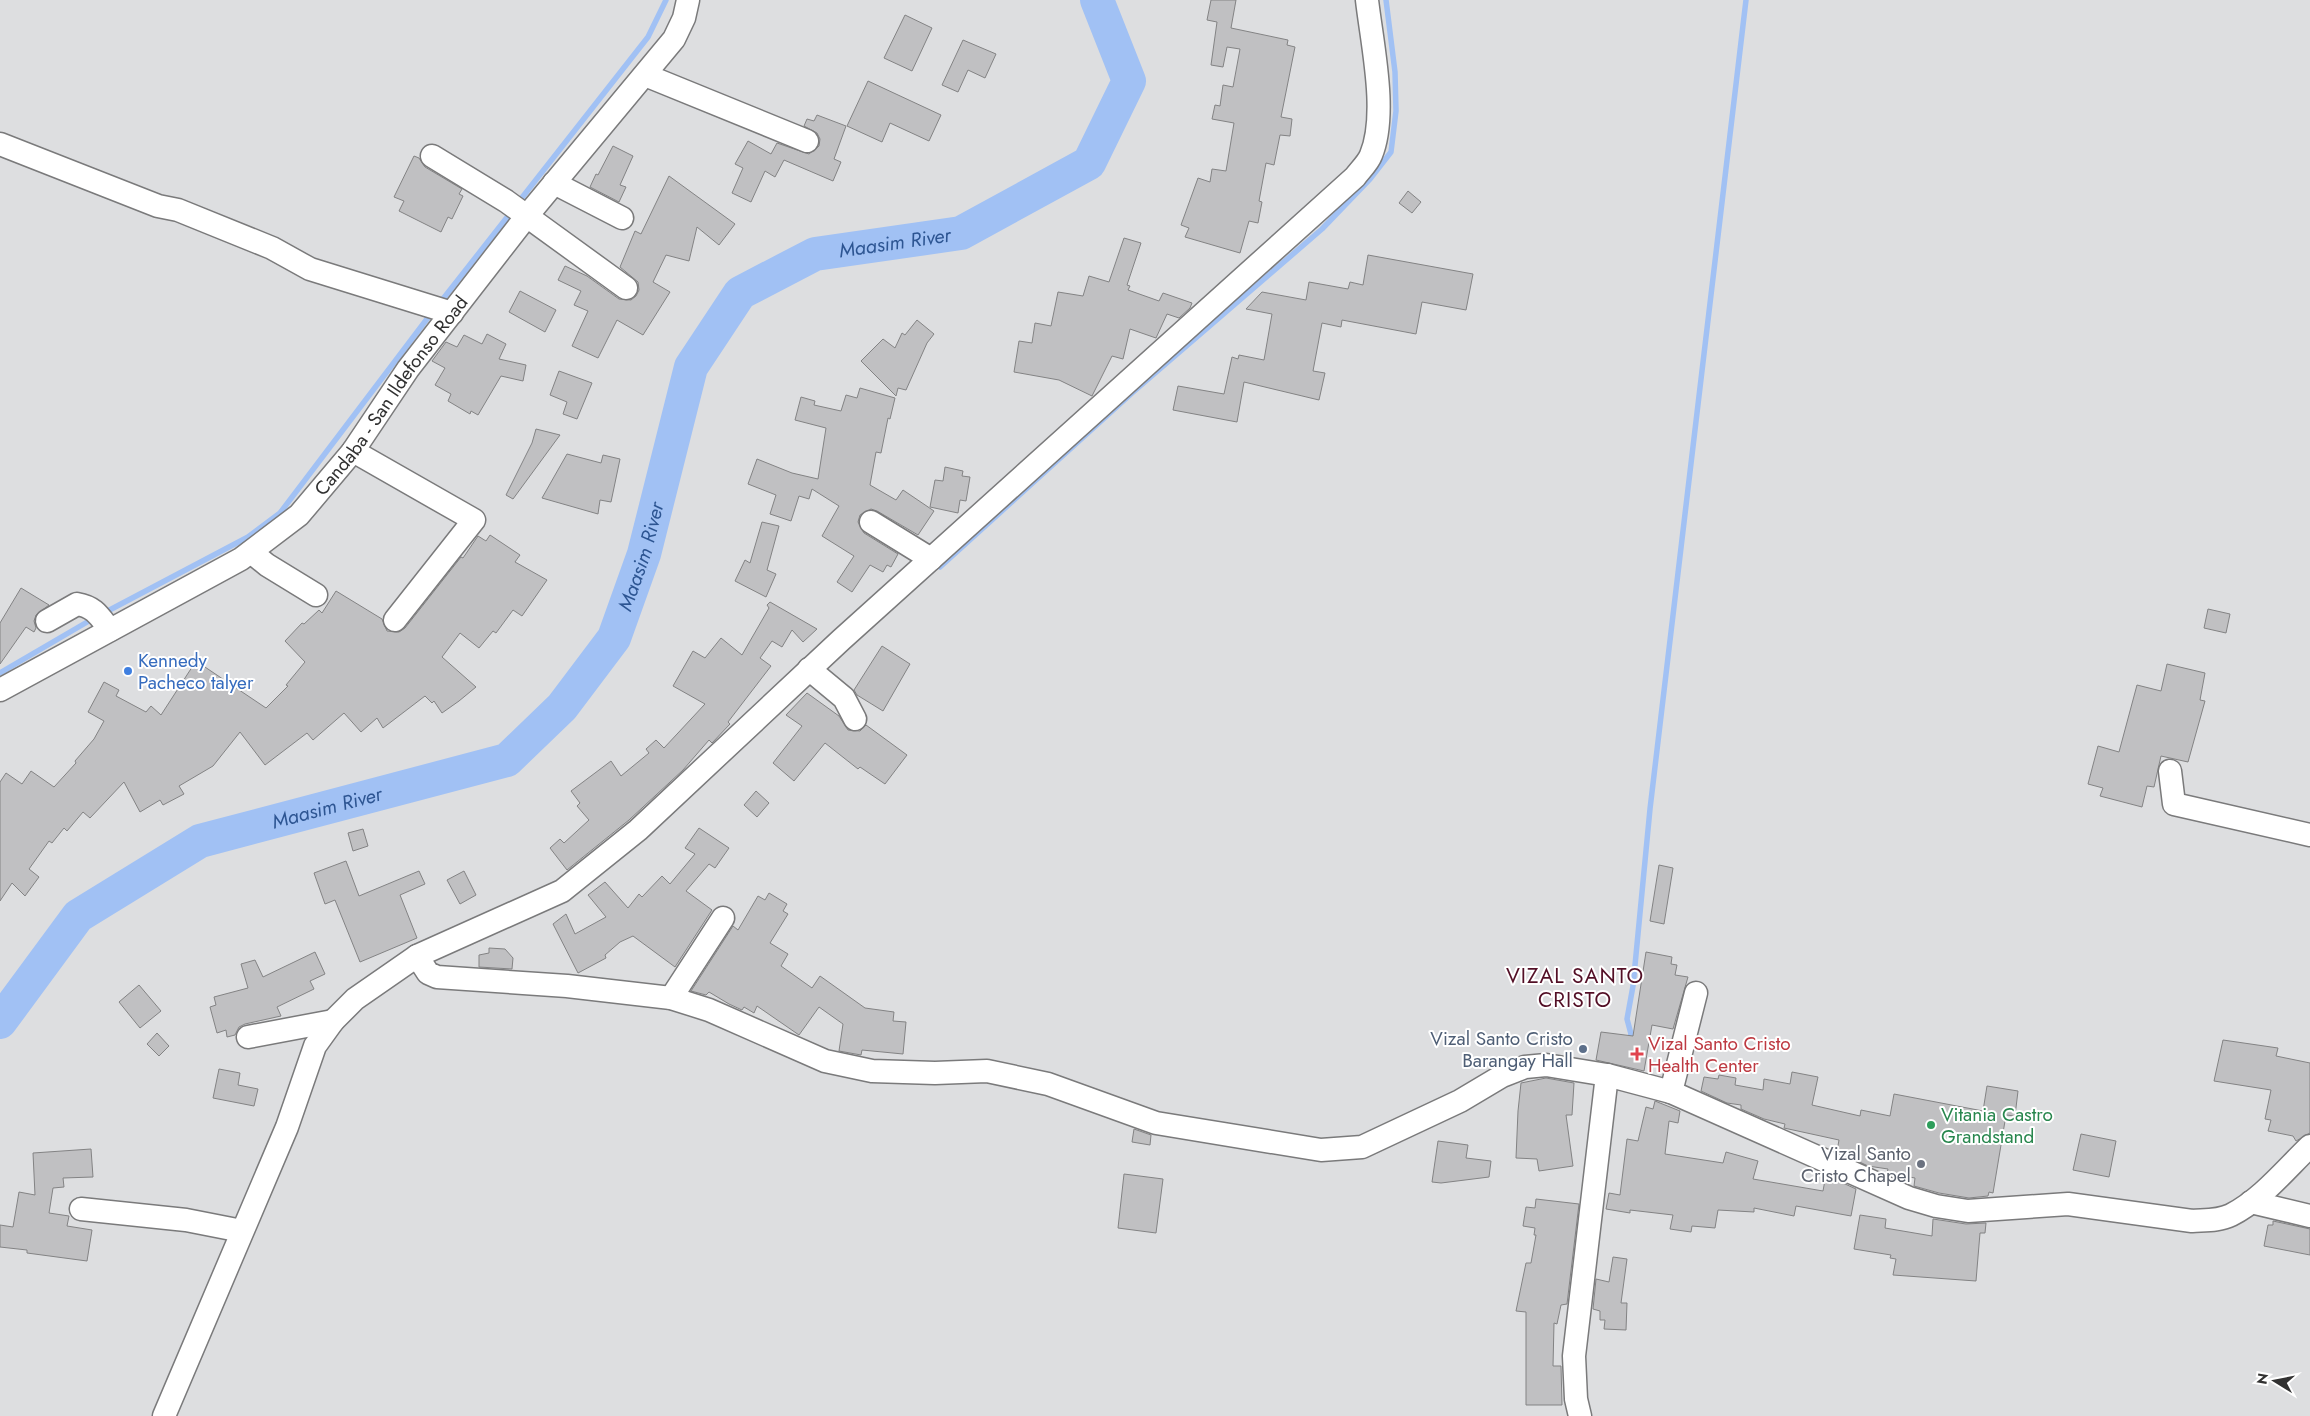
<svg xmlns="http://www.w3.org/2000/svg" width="2310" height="1416" font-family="Jost,sans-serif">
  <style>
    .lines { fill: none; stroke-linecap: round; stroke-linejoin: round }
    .stream { stroke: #a1c1f4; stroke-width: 5.5 }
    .river { stroke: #a1c1f4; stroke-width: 34 }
    .building { fill: #c0c0c2; stroke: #838384 }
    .minor-casing { stroke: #7a7a7b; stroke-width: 25 }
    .minor { stroke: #fff; stroke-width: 22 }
    .shop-dot { fill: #3f7fe0; stroke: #fff; stroke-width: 2 }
    .service-dot { fill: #5c6f8a; stroke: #fff; stroke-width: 2 }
    .health-dot { fill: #e0444e; stroke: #fff; stroke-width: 2 }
    .leisure-dot { fill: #2e9e5b; stroke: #fff; stroke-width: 2 }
    .worship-dot { fill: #6b7280; stroke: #fff; stroke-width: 2 }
    .labels { text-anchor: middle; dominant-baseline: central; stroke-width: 4; stroke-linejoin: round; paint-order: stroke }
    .street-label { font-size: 19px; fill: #313131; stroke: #fff }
    .shop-label { font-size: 19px; fill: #366cbe; stroke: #fff; text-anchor: start }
    .service-label { font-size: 19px; fill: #4e5e75; stroke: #fff; text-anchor: end }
    .health-label { font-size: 19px; fill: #be3a42; stroke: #fff; text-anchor: start }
    .leisure-label { font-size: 19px; fill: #27864d; stroke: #fff; text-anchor: start }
    .worship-label { font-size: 19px; fill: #5b616d; stroke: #fff; text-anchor: end }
    .water-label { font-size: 20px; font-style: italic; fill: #2d5592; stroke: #fff }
    .quarter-label { font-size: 21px; letter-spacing: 1px; fill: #530f26; stroke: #fff }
  </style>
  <rect width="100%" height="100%" fill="#dddee0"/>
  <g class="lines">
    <path class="stream" d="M517,204l131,-167 18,-37
      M439,304l73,-93
      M940,567l192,-174 190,-164 48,-50 21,-27 5,-41 -1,-39 -9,-72
      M102,614l146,-77 32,-24 153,-202
      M0,673l94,-55
      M1629,1043l2,-9 -4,-15 6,-33 17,-177 96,-809"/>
    <path class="river" id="s1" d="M0,1022l78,-106 122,-75 307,-81 55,-53 52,-69 30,-84 47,-187 49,-74 75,-39 146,-21 128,-70 40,-82 -32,-81"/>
  </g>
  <path class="building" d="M1211,0h25l-5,28 57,12 -1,5 8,2 -14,70 11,2 -2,17 -10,-1 -6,30 -8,-2 -7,38 3,1 -4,21 -9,-2 -9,32 -55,-16 4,-9 -8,-3 17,-47 12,4 2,-13 14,2 8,-48 -22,-4 3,-14 5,1 3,-21 10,2 7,-38 -13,-2 -4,20 -12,-2 6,-43 -10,-2z
    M905,15l27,13 -20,43 -28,-13z
    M963,40l33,14 -11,24 -17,-8 -10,22 -16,-7z
    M868,81l73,34 -12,26 -39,-18 -8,19 -35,-16z
    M817,115l29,11 -12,33 7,3 -8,19 -49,-21 -9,17 -10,-6 -14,31 -19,-9 11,-25 -8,-4 13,-23 23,13 6,-11 32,11 10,-8 1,-7 -3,-6 -13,-7 3,-7 7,2z
    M613,146l20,10 -13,29 6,2 -7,15 -29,-15 6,-13 2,1z
    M414,156l5,2 6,9 37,22 -3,5 4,2 -11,23 -4,-2 -7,15 -42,-21 5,-10 -10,-4z
    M669,176l66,48 -16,21 -22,-18 -8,34 -23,-6 -13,27 17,10 -27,43 -26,-15 -19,38 -26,-12 16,-35 -14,-6 7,-14 -23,-11 7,-14 22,10 32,23 12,1 5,-4 3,-6 -1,-8 -18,-15 15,-36 6,3z
    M1408,191l13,11 -9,11 -13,-10z
    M1124,238l17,5 -14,42 3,1 -2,4 31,11 4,-8 29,10 -2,5 -11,10 -12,-4 -11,24 -26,-9 -7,30 -11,-3 -20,40 -33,-16 -45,-8 5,-31 13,2 3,-20 16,3 7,-34 25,4 6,-20 20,6z
    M1368,255l105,19 -7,36 -44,-8 -6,32 -74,-14 -1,7 -19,-4 -9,48 12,2 -6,27 -75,-18 -7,40 -64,-12 5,-24 46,8 8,-37 6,2 1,-4 25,5 8,-46 -26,-5 16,-17 44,8 3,-18 39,7 2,-7 13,3z
    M520,291l36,19 -11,22 -36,-20z
    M917,320l17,14 -7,9 -21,47 -8,-2 -2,8 -35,-35 22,-22 12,9 7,-15 3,2z
    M487,334l19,10 -7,15 27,6 -3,16 -22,-5 -23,39 -7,-4 -1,3 -22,-13 3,-7 -16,-9 10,-17 -13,-7 14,-19 11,5 7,-12 18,9z
    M559,371l33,12 -15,36 -14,-5 4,-12 -17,-7z
    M860,388l35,10 -5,21 -2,-1 -7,35 -5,-1 -6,33 26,15 7,-10 31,21 -16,24 -41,-24 -6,-2 -11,6 -2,7 6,11 34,21 -7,13 -4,-2 -4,7 -13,-7 -18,27 -15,-10 17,-26 -32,-20 17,-30 -27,-17 -3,10 -10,-3 -8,25 -21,-7 6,-19 -28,-11 9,-25 35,14 26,6 8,-51 -31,-8 6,-23 14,4 -1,4 27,6 5,-16 11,3z
    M536,429l24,6 -47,64 -7,-4 26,-52z
    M567,454l34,9 2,-8 17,4 -9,43 -11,-2 -2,14 -56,-16z
    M945,467l18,4 -1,5 8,1 -4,24 -6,-1 -2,13 -28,-6 5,-27 8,1z
    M762,522l17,4 -12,44 9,4 -10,23 -31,-16 10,-21 5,3z
    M490,535l30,20 -5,7 32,18 -25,36 -9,-6 -17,23 -3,-2 -14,17 -19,-15 -18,24 34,30 -17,14 -17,12 -8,-12 -2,2 -7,-7 -42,32 -6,-10 -16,14 -17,-19 -31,27 -6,-7 -42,32 -25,-33 -27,34 -34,20 5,8 -21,11 -3,-5 -20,12 -16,-30 -34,36 -7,-6 -16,19 -3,-3 -12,15 -3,-2 -20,28 10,8 -14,19 -13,-13 -12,18v-119l6,-9 16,11 9,-13 23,16 22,-24 -1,-2 19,-22 10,-18 -16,-9 16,-30 15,8 -3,6 30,16 5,-6 10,9 35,-54 70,47 22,-22 -2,-1 19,-23 -20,-21 17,-18 2,1 15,-14 3,3 14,-22 46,28 5,12 12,1 6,-4 56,-71 2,1 15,-22 8,5z
    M21,588l28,17 -13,10 -2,6 2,7 -2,4 -8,-5 -26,37v-41z
    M770,602l47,27 -14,13 -11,-12 -10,17 -10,-6 -12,17 11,8 -43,56 2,2 -18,19 -3,-3 -26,30 -54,50 -62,50 -17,-22 10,-9 4,4 25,-23 -12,-14 3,-3 -9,-12 40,-30 10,15 28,-23 -3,-4 10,-9 8,8 41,-44 -32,-18 20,-35 12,7 16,-20 21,17 27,-47 -2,-3z
    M2208,609l22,5 -4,19 -22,-5z
    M882,646l28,18 -27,47 -26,-16 -3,-5z
    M2167,664l38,9 -5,27 5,1 -17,61 -27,-6 -7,31 -7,-1 -5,21 -42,-11 3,-8 -15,-4 10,-38 21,6 18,-67 24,6z
    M807,693l32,23 9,14 12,1 6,-6 41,30 -22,29 -25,-17 -2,2 -33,-26 -31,38 -21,-18 29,-37 -16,-11z
    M756,791l13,12 -12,14 -13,-12z
    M699,828l30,20 -14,20 -6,-4 -23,27 26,19 -37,57 -42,-31 -13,6 -15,13 1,3 -28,15 -25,-49 13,-10 9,20 31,-17 -18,-22 17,-13 23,26 11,-14 3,3 20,-21 8,8 25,-30 -10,-6z
    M363,829l5,17 -15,5 -5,-18z
    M346,861l13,35 60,-25 6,13 -25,11 17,43 -57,24 -25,-62 -10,4 -11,-31z
    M1659,865l14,3 -9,56 -14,-3z
    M464,871l12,24 -16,9 -13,-24z
    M769,893l18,11 -4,7 5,3 -18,29 18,11 -7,12 31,22 8,-12 45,32 29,4 -1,9 13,1 -3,32 -41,-4 -1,5 -22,-4 4,-27 -24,-17 -20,28 -42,-29 -3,7 -10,-6 -2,3 -13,-6 -20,-12 -3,3 -15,-4 42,-65 5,4 20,-34 7,4z
    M489,948l16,1 8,9 -1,11 -33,-2v-12l10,-2z
    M315,952l10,22 -15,7 4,8 -37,18 4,9 -36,8 -6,3 -4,8 -8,2 -1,-7 -9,3 -7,-26 6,-2 -2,-8 34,-9 -7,-24 14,-4 8,17z
    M1646,952l26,5 -1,7 6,1 -2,10 13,2 -15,52 -21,-4 -8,46 -48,-11 5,-28 32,4z
    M139,985l22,26 -21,17 -21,-26z
    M157,1033l12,13 -10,10 -12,-12z
    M2223,1040l55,8 -2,8 34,7v70l-14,8 -3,-5 -25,-5 3,-11 -6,-1 6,-29 -57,-9z
    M219,1069l21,4 -2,12 20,4 -4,17 -41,-8z
    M1792,1072l26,5 -6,28 48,11 1,-6 29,6 4,-22 89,17 4,-25 31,5 -3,25 -9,-1 -13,78 -4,-1 -1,4 -19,2 -30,-5 -25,-7 1,-8 -28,-5 1,-4 -20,-3 -31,-15 2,-11 -55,-12 1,-4 -21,-5 -23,-10v-4l-14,-2 -26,-12 3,-14 14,2 1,-4 17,3 -1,7 28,5 1,-11 26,5z
    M1546,1078l28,5 -2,32h-6l7,51 -34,5 -2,-12 -21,-1 2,-47 3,-28z
    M1655,1101l25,10 -2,12 -9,-2 -4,33 58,9 3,-11 32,9 -5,18 70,12 2,-11 6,1 1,-3 24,11 -5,27 -55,-10 -2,10 -40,-8v4l-36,-2 -3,18 -23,-2 -1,6 -21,-3 3,-14 -43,-5v3l-24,-4 3,-16 11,2 7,-56 11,2 8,-34 7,2z
    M1134,1129l17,6 -1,10 -18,-3z
    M2081,1134l35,7 -7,36 -36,-7z
    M1438,1141l30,4 -2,13 25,3 -2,16 -48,6 -9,-1z
    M91,1149l2,28 -30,1 1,9 -11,1 -4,25 20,3 -2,10 25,4 -5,31 -60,-8v-3l-27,-3v-22l13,2 6,-35 16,3 -2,-42z
    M1124,1174l39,5 -7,54 -38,-5z
    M1536,1199l43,5 -12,100 -6,1 -4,19 -3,-1 -1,43h8l1,39h-36v-93l-10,-1 10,-48h5l5,-28h-2l1,-7 -12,-2 3,-19 9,1z
    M1860,1215l26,4 -1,9 47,8 1,-17 33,5 20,-1 -1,10h-5l-4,48 -83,-6 3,-16 -6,-1 1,-3 -37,-6z
    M2273,1221l37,8v26l-46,-9 4,-21h5z
    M1613,1257l14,2 -6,44h6l-1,27 -22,-1 1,-9h-5v-9l-7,-2 3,-30 13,3z"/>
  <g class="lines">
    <g class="minor-casing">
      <g id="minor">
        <path d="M645,75l162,66"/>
        <path d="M0,144l158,62 20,4 94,38 38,21 142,44"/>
        <path d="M432,156l74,45 120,87"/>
        <path d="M554,183l68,35"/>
        <path d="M353,451l121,69 -79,100"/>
        <path d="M871,522l60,37"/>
        <path d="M251,552l16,13 49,30"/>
        <path d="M47,621l30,-17c18,3 22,12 33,26"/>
        <path d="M809,669l35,29 11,21"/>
        <path id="s2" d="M0,690l241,-131 58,-44 54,-64 55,-82 118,-152 148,-178 10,-21 4,-18"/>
        <path d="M2170,771l4,33 136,31"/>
        <path d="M417,956l11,17 9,4 130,9 104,12 38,12 116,51 47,10 63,2 52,-2 61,13 108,39 165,27 41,-3 98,-46 42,-25 23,-9 21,-2 61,10 64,17 238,106 27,8 32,5 100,-7 124,17c12,-1 27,0 39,-6 30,-15 55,-46 79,-69"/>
        <path d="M671,998l52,-80"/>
        <path d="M248,1037l85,-16"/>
        <path d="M1671,1092l25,-99"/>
        <path d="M2251,1202l59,14"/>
        <path d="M81,1209l105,11 56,11"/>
        <path d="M164,1416l123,-289 28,-81 18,-25 22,-22 62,-43 145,-65 76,-61 203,-190 514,-463c5,-7 13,-14 16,-22 17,-41 1,-111 -4,-155"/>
        <path d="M1580,1416l-4,-17 -2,-43 33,-281"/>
      </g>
    </g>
    <use href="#minor" class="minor"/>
  </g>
  <circle class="shop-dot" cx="128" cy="671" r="5"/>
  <circle class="service-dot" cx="1583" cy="1049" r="5"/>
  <path class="health-dot" d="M1634.5 1046.5h5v5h5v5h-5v5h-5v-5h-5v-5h5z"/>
  <circle class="leisure-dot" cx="1931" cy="1125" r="5"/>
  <circle class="worship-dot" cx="1921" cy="1164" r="5"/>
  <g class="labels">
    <g class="street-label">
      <text stroke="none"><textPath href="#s2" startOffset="498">Candaba - San Ildefonso Road</textPath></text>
    </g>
    <g class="shop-label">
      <text x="138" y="660">Kennedy<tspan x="138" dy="22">Pacheco talyer</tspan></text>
    </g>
    <g class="service-label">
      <text x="1573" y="1038">Vizal Santo Cristo<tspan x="1573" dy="22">Barangay Hall</tspan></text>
    </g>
    <g class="health-label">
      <text x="1648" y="1043">Vizal Santo Cristo<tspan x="1648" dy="22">Health Center</tspan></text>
    </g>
    <g class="leisure-label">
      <text x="1941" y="1114">Vitania Castro<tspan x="1941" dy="22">Grandstand</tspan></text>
    </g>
    <g class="worship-label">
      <text x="1911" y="1153">Vizal Santo<tspan x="1911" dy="22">Cristo Chapel</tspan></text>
    </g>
    <g class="water-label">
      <text stroke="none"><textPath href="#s1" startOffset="1291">Maasim River</textPath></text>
      <text stroke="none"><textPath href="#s1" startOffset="841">Maasim River</textPath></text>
      <text stroke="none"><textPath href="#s1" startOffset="406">Maasim River</textPath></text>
    </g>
    <g class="quarter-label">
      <text x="1575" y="976">VIZAL SANTO<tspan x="1575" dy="24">CRISTO</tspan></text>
    </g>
  </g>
  <g transform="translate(2275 1381) rotate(280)" stroke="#ffffff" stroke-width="4" paint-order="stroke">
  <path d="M0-4L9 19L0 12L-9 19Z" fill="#313131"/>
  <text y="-8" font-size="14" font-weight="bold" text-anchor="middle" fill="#313131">N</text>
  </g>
</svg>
